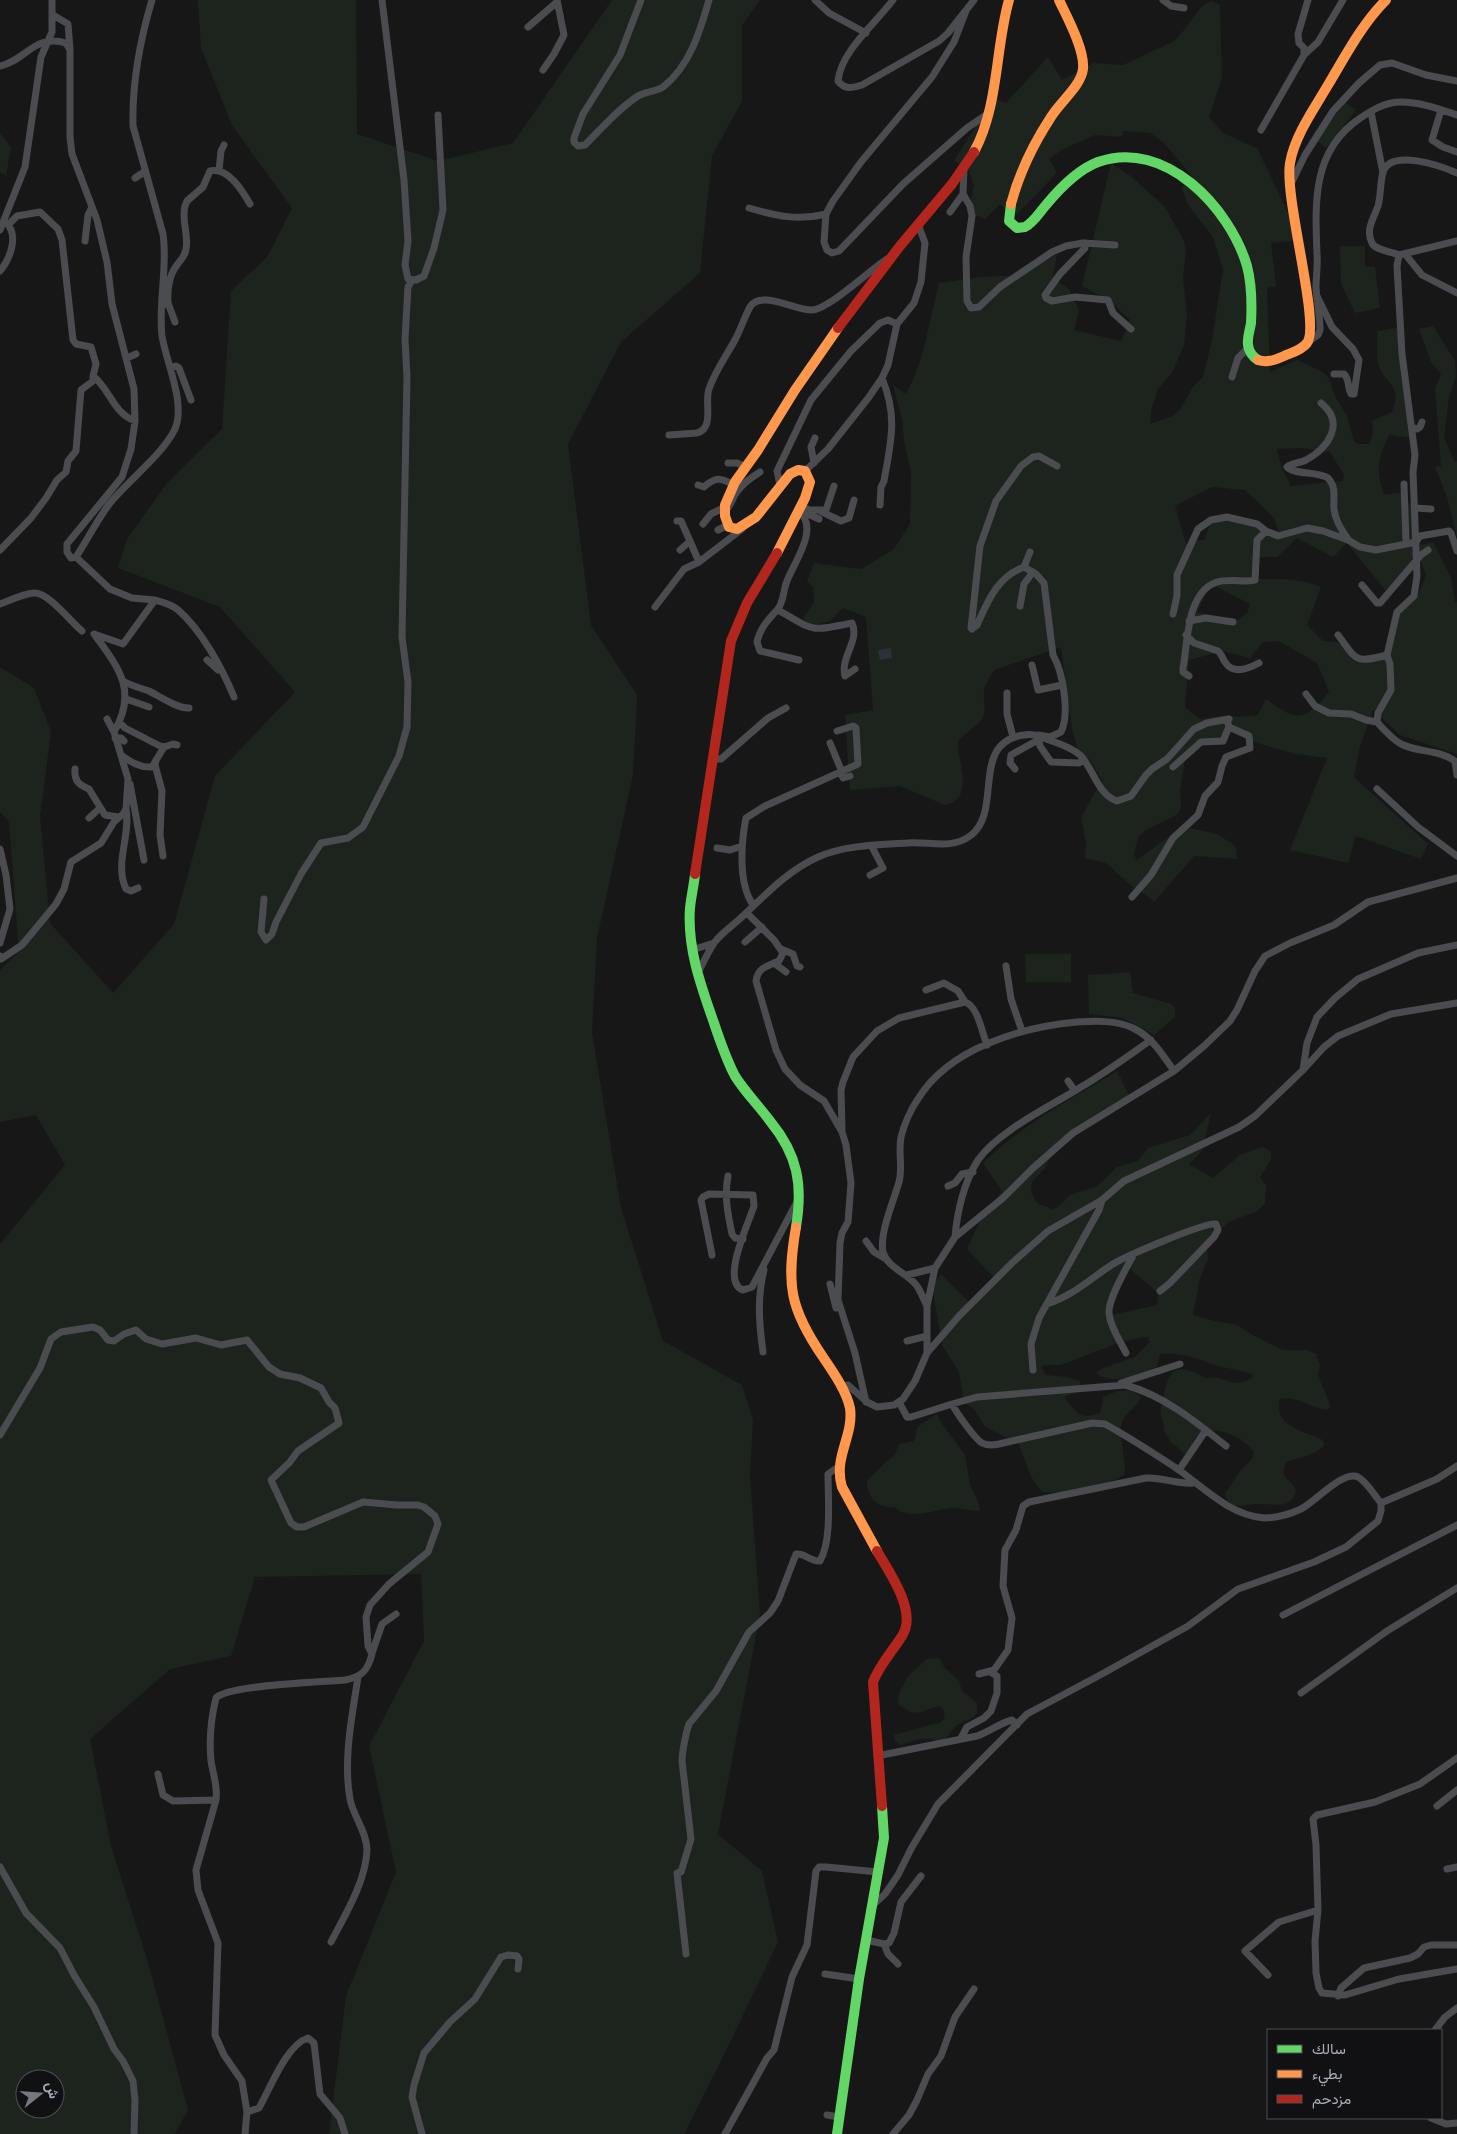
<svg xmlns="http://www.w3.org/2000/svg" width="1457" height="2134" font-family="Karla,Vazirmatn,sans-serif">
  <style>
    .green { fill: #1d241e; fill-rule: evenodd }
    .water { fill: #2a3239 }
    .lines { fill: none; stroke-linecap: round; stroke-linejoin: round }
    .street { stroke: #4b4c50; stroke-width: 7 }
    .fast { stroke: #63d668; stroke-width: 10 }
    .slow { stroke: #ff974d; stroke-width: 10 }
    .jam { stroke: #b3261e; stroke-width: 10 }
  </style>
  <rect width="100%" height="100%" fill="#171717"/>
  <path class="green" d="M198,0h158l1,134 81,27 75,-18 99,-143h148l-18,25v76l-30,55 -12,117 -79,69 -53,102 23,181 46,70 -4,80 -36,163 -5,95 29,175 42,133 79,44 11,35 -3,56 10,139 -42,219 44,37 16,71 -57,119 -37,73h-355l17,-138 50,-124 -27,-126 55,-105 -3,-67 -166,3 -24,79 -61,13 -80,70 21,107 36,113 41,151 -13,24h-175v-890l65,-79 -29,-50 -36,7v-152l19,-18 -10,-130 -9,-10v-145l34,21 17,44 -11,84 10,107 63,70 61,-69 41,-148 80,-84 -75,-85 -102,-39 9,-29 41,-57 54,-53 9,-138 37,-35 24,-48 -60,-83 -31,-77zM25,2079h30v30h-30z
    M1211,1l9,4 2,73 -13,39 14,16 34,15 44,92 -30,3 5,43 -9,2 3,84 27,-12 24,11 7,6 8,21 11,18 7,25 4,3h11l4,-10 -1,-13 20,-9c12,-28 -9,-28 -14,-49 -2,-10 0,-22 -1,-32l20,-3 15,110 -23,-3c-11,25 -14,32 -5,59l19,-1 11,18 -1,36 20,-5 18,36 4,24h2v152l-57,-19 -27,-25 -13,36 -6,31 74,67 -7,15 -65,-23 -8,27 -58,-13 37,-92 -31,-4 -39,-11 -26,-11 -6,13 -21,-1 -19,16 -5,31 1,16 -2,5 -4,4 -29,14 -8,7 -4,18 3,5 37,-27 16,-5 24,5 18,10 4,5 1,11 -43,-3 -40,46 -8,-7 -12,-7 -28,-25 -21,-5 1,-16 -5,-24 19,-35 3,-1 -13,-22 -12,-10 -6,-21 -11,-82 -67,23c-3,6 -10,15 -10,21 -1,10 3,19 -2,28 -7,10 -20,14 -24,24 0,20 17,56 -13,62l-45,-19 -50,4 -5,-75 28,-5 -7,-93 -23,-9 -13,13 -21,6 -6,-8 11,-17 -1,-15 -6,-6 7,-18 47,6 33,-20 16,-25 1,-51 -7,-32 -2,-22 -9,-34 13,9c19,-35 23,-73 33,-111l42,-6 41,-2 35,-21 -4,24 16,11 10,21 -5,20 47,11 9,-21 -21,-20 -27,-14 29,-123 21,14 33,30 19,34 2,10 -3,27 4,36 -3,31 -12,28 -14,16 -6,18 -2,17 23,-8 7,-7 13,-22 10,-10 9,-37 11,-71 -10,-32 -25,-32 -7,-18 13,-8 -30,-36 -14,-10 -27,-2 -2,6 -26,-2 -32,14 -14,10 8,14 -43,44 -14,-13 -15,15 -17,-6 6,-28 -6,-16 -14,-8 39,-63 13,5 42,-46 14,23 32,-17 29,2 45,-21 7,-4 9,-10 18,-24zM1302,448l28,4 14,23 -1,6 -53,5 -1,-5 -7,-12 -5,-20zM1212,487l33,3 28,27 6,14c-14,-3 -60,-18 -70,-4 -2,3 -3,8 -4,12l-19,5 -11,-38zM1297,538l36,19 14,-14 38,47 36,-28 5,14 -8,19 -18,15 -10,46 -35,5 -6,-18 -26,-2 -16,-16 14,-38c-21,-9 -41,-8 -63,-8l2,-22h17zM1211,584l39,20 -3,9 -11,8 -39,-9zM1279,641l38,22 12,29c-25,31 -33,29 -63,7l-8,16 -20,2 -12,-2 -25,4 -16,-11 4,-48 34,-9 27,7 13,-16z
    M1345,102l11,8 -30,38 -10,-8z
    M0,133l11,14 -5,29 -6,-4z
    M1340,246h25v20l10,1 5,41 -25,5 -14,-29z
    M1433,326l22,35 1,15 -7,21 -5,41 11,24 2,-1v77l-10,-41 -12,-30 6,-1 -6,-78 6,-14 -10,-12 -12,-33z
    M1025,954h46v28h-45z
    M1130,972l3,21 38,11 4,4v9l-21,18 -31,-17 -34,-4 -1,-39z
    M1117,1071l13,26 -67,45 -13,16 -5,10 -13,14 -1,9 4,9 4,4 13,5 6,-2 12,-12 27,-9 20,-19 21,-6 10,-13 42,-13 21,-22 -9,38 -13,13 24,14 27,-23 22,-8 9,4v9l-11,17 6,8 -1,19 -8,7 -28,11 -16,13 -6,13 1,11 -8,19 -7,37 17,5 27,5 14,9 32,16h24l9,4 4,11 -2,10 13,32 -4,3c-17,-1 -29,-15 -47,-11 -8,28 26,32 43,41l1,6c-11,10 -24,11 -38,16 -7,18 4,15 10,28 -3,21 -24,13 -40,14 -9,1 -18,3 -28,1l-3,-12c7,-7 10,-17 17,-24 5,-6 11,-7 12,-17 -10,-14 -39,-29 -56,-17 -7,5 -5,15 -13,19l-15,-13 -6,-11c1,-8 -5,-14 -3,-22 6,-29 8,-51 42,-31 5,2 10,1 15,1 7,1 13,5 19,5 5,0 11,-3 15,-5l1,-4c-12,-4 -24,-5 -35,-8 -19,-7 -37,-14 -58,-12l-3,13 -3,2c-20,6 -40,17 -59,4l8,-5 32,-11 15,-15 -2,-5c-29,2 -57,18 -85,27 -7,3 -17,-1 -22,3l5,8 21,2 14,5 -4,10 -13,5c14,16 13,23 36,16l3,-16c12,-6 27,-11 38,0 -4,10 -12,13 -17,21 -7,11 1,38 1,52l-1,5c-3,1 -6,4 -10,5 -10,4 -64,17 -72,11 -12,-9 -18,-36 -24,-48l-33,-16 -11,-18 -10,-6 -5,-31 -17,-27 -10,-59 9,-12 29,29 24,-25 -27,-29 14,-30 21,-28 -19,-28c38,-38 88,-64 134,-92zM1129,1268l29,25 -1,12 -46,10 -1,-5z
    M937,1414l3,7 25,34 5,30 8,16 2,10c-10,0 -18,-3 -28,-3 -18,1 -43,14 -58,-1 -15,1 -27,-8 -27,-25l2,-4 26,-24 4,-10 15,-3 4,-15z
    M939,1658l6,10 14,13 3,10 15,12v10c-6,9 -14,7 -21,13 -8,8 -6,12 -18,16 -12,-8 -26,0 -38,3l-5,-4 -1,-6 47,-13 4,-4 -2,-9 -4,-3c-19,5 -22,13 -41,-2l1,-11 9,-17 19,-17z"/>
  <path class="water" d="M891,648l1,10 -12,2 -2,-10z"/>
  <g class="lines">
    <path class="street" d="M382,0l22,180 4,61 -3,24 3,14 8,1 8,-4 10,-28 9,-38 -5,-95
      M641,0l-21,55 -37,59 -9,24v4l4,4 7,-1c17,-17 33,-36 53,-49 8,-5 18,-4 25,-9 27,-21 37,-56 46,-87
      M815,0l14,13 37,20
      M893,0c-18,24 -52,51 -55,81 7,9 14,7 24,4l77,-44 9,-8 26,-33
      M1163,0l8,6 13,2
      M966,11l-12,31 -22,35 -71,85 -28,39 -7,13 -2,28 3,8 5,3 7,-2 64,-67 64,-56 22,-15
      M53,15l15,9 2,25
      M528,27l29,-25
      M1304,55v-7l-5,-5 -1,-9 10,-34
      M0,66c25,-5 35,-33 66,-23l4,7v87l2,17 25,66 10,42 5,42 22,85 1,32 -4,28 -9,28 -55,67v8l4,6 5,-1
      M543,70l11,-16 10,-19 -7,-35
      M1441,110l-9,30 11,7 14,5
      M1371,112l12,61
      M1261,130l43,-75 14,-13 25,-42
      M964,169l-1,25 7,12 2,10 -6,41 1,44 4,7 8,-1 21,-20 52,-35 14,-6 17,-3 2,2v3l-25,26 -15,21 1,3 6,3 23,-4 33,3 5,13 18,16
      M219,170l2,-19 3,-6
      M135,178l9,-6
      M1290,186l15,-31 28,-44 26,-28 21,-18 12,-2 34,12 31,6
      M749,208c27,8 50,13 77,6
      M950,212l13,-18
      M8,225l9,-9 23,-4 18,17 4,11 11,100 3,4 15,3 5,17 -3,12c17,13 20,37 42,45
      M0,230l25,-63 16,-110 11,-25v-32
      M85,241l3,-26 4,-8
      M1084,243l31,2
      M1405,254l17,21 35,18
      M1399,255c-7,-3 -24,-5 -27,-12 -7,-13 2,-25 6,-37 3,-11 2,-23 5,-34 8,-24 58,-6 74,1
      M0,271c10,-12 20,-37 5,-49
      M1317,296l15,31 21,22 6,11 -5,34h-3c-4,-7 -1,-14 -7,-20h-10
      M168,303l7,19
      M162,305l6,-2c-1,-12 1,-28 9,-38 4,-6 8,-8 9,-16 3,-14 -5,-29 -1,-43l2,-5 16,-14 7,-16c18,-4 32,19 40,33
      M1308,342l10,-7 2,-5c0,-14 -3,-28 -4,-42 0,-11 2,-23 1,-34 -2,-51 -5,-103 42,-135 13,-9 26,-17 42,-17 19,0 38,7 56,13
      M127,358l9,-4
      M171,368l5,-2 3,2 12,32
      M1232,377l6,-19 10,-10
      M1321,403c25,20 7,45 -15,57 -6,3 -14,3 -19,7 8,8 30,4 41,11 9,10 5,19 6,31 1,11 8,22 14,30
      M1412,427l5,2 3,-2 2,-5
      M669,435l28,-2c18,-5 7,-31 12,-44 6,-18 18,-34 27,-51 5,-10 9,-22 14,-31 10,-18 47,4 62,3 17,-1 58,-40 75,-51
      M728,463h9l9,4
      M814,463l-3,-16 4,-9
      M1057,466l-18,-10 -6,1 -12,9 -25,35 -16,45 -9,82 1,1 5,-4c11,-24 20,-48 47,-58l12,7 8,9 9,72c10,17 17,59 8,77l-11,5 -12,-2 2,11 11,16 28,1 5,-3
      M805,471l23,-22 41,-52 13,-19 6,-13 9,-41 17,-21 7,-21 4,-39 -7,-19
      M1404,484l2,59
      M698,485l6,2c12,-11 17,-9 30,-2
      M780,485l-3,-14 34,-71 40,-49 29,-28 8,-3 9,4
      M880,505l1,-18 3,-6c7,-40 14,-64 -2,-103
      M801,506l8,4h17l8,-24
      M1415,508l16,1
      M798,511c23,16 -5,53 -11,70 -4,9 -3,22 -10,29 -9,10 -17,18 -20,32l3,9 39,9
      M820,511l21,10 8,-3 5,-18
      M723,513c8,-6 8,-12 13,-20 7,-10 15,-15 24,-21
      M802,514h6l11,5
      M677,521h4l9,20
      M703,524l8,-10 12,-6
      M718,530l10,-5
      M0,550l31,-32 15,-20 11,-18 9,-8 2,-11 8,-10 5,-61 12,-9v-5
      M680,550l10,-9 9,21
      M1024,567l6,-15
      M1362,585l15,18h3l41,-48 7,-5
      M155,600c7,2 16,4 22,9 24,20 45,59 57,88
      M0,604c11,-4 22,-10 34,-11 14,-1 36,28 48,38
      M1020,606l4,-22 9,-12
      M655,607l29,-38 15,-7 43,-33
      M778,610c37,21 30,22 74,13 8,18 -12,34 -7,53l10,-7
      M1173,614l4,-18v-21l21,-46 13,-9 16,-3 30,7 9,7
      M1189,621l17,-3 27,4
      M1186,635l8,8 24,8c4,3 4,7 7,11 8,13 23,7 34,1
      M1338,635c19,25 16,29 49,20l10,-43 17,-16 3,-20 -4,-104 2,-17 -13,-101 -5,-88 2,-11 58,-14
      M1387,655l3,9 1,26 -13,23 -1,9c7,8 15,17 24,22 18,9 37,5 54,17l2,14
      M207,660l11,10
      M1032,665l6,25 24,-5
      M1189,676l-6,-4v-4c5,-25 3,-76 34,-86 13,-4 30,1 38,-2l2,-40 9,-9 12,5 29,-8 16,3 25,9 12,7 16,3 40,-8 4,-6 29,-5 2,2 6,18
      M123,681c9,5 17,7 26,10 10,5 29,18 40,17
      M1007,693v21l6,23
      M1306,694l9,12 14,7 22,1 15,6 11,2
      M126,699l23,8
      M107,719l7,13
      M119,722l6,6 35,18 4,1 9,-3 4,1
      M115,738h6l3,3
      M830,743l12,29
      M121,755c10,7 19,13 31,12l12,-20
      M714,759h7l47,-41 18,-10
      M156,760l-1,5 7,26 -2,44 3,21
      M1173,767l28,-25 22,-1 6,-14
      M75,769c-1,12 4,16 14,20l16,26 13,2
      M1015,769l-5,-6 1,-8 27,-15
      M840,772l3,6 7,-2
      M130,784l14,76
      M1377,789l41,38 39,29
      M126,809c5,27 -12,54 0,80l5,2 7,-3
      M89,818l11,-10
      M717,848l13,2 12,-4
      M0,849l6,26 4,34 -10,34
      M870,875l13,-7 -11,-21
      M1132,897l19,-22 22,-37 25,-23 7,-19 13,-14 4,-16 4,-9 24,-9 -1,-12 -20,-9 -2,-7
      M264,899l-3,33 5,8 6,-6 4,-12 25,-48 20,-31 27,-5 15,-11 36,-71 8,-29 1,-45 -6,-45 5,-260 -2,-38 3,-52 4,-7
      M753,905c-15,-22 -12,-62 -7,-87l19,-12 93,-42 -2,-36 -3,-2 -16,5
      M747,913l27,27 9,13 -4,8c-11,5 -21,6 -23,20l20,69 9,19 15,16 24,16 18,31 4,13 5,38 -3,39 -6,11 -2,10 -2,57 17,53 11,49
      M745,942l17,-15
      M781,949l12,5 4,12 3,1
      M692,950l22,-7
      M0,956l1,3 21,-14 34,-41 8,-15 7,-27 30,-19 13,-21 9,-8 3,-5 2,-30 -14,-47c24,-41 5,-64 -20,-98l29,10 32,-44 -23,-2 -22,-9 -34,-32c12,-18 21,-37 34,-54 18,-22 53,-49 65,-74 11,-26 -9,-67 -13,-93 -4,-34 6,-68 1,-102l-30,-108c-1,-42 7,-86 19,-126
      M774,963l12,9
      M1006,966l5,33 11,32
      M698,973c5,-10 10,-21 16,-30 8,-11 21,-19 30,-28 23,-22 45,-45 74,-58 27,-12 60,-12 89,-14 21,-2 44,7 63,-7 34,-24 -1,-94 54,-101 10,-2 17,2 25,5 11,4 22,7 31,15 13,13 18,40 37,46l14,-5 15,-21 6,-6 15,-10 27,-30 13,-6 22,-4
      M926,990l18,-7 14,8 7,11
      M1303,1070l4,-27 10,-26 18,-19 23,-19 60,-26 39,-8
      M1068,1081l7,10
      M842,1129l-1,-39 2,-8 10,-25 24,-26 22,-13 66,-16c13,4 17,31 22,43
      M728,1176c-4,20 0,39 4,58l3,4 8,1
      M948,1186l7,-3 7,-9 11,-2
      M955,1237c2,-25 9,-55 23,-77 20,-29 73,-54 103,-73 24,-14 47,-31 70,-47
      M866,1241l8,11 12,7
      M712,1255l-11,-55 2,-3 6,-3 44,1 1,11c-5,16 -34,76 -11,84l9,-3 46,-87
      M907,1275l28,-7
      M830,1284l6,24
      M1047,1304c26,-8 44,-26 66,-40 13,-8 92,-42 103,-40l2,6 -4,7 -44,46 -10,8
      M927,1306c-3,-6 -6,-14 -10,-20 -10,-14 -29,-17 -34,-34 -4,-18 11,-52 16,-70 4,-15 -1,-30 2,-45 3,-12 10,-28 17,-38 31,-51 104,-72 159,-77 18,-1 39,-2 56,6 19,9 29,26 41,43
      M907,1341l20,-5
      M763,1352c-4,-29 -6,-54 1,-82
      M927,1353l32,-37 54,-54 35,-31 54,-31 22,-19 115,-54 16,-11 48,-46 21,-23 14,-11 53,-22 66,-11
      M1126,1353c-6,-12 -16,-27 -17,-40 -1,-14 18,-46 25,-59
      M1033,1370l-2,-26 8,-26 60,-108 3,-10
      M1121,1383l59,-19
      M840,1387l8,-2 19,17 10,5 17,-2 9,-6 12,-18 12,-28v-47l8,-38 20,-31 48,-39 29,-29 41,-36 101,-62 30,-25 26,-25 7,-11 18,-39 10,-15 25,-13 44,-18 34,-23 89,-24
      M899,1402l8,15h4l41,-13c4,8 23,35 30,39 5,3 12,2 17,1l93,-21 13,1c25,14 50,30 74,46 26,19 51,45 85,48 12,0 26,-4 37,-9 14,-7 42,-39 57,-32 9,5 16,18 23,26
      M952,1404l25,-7 148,-12c38,10 70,36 101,61
      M0,1435l40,-67 11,-29 10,-7 32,-5 7,3 8,10 6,1 10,-7 12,-4 10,9 16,5 34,-6 25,7 26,-5 22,27 11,7 20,4 21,10 8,14 6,6 4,15 -41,28 -9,12 -18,17 20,43 6,4h7l59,-25 34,3h21l6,2 11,9 3,8 -10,28 -39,32 -19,21 -4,12 2,29 4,8c-4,16 -10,23 -27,26 -21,2 -118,5 -129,18 -5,20 -7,42 -5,63 2,13 7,26 5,39l-20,70 2,20 20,53 -3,92 9,20 18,26 5,31 -2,22
      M1179,1470l27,-40
      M1283,1615l174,-90
      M372,1653l10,-29 14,-10
      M979,1674l15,-4 14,-20 4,-32 -9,-32 2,-36 11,-20 7,-24 6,-4 117,-24c17,-1 32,7 48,5
      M1301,1693l86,-62 70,-43
      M961,1738l6,-11 17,-9 7,-7 6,-18v-17l-7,-4
      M877,1756l100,-20c12,-4 23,-13 35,-16l5,5
      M1457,1758l-37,26 -45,18 -58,13 -4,4 3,26 2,65 -3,31 1,32 3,15 3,5 23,2 54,-16 58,-10
      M158,1774l5,21 10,6 43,-1
      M1437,1806l20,-16
      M0,1867l26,46 34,35 14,27 20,32 20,42 9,12 10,20 2,19 -1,34
      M1447,1869l10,-2
      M872,1906l13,-12 13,-19 14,-28 26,-43 89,-90 75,-40 86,-48 50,-37 76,-27 32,-15 32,-26 3,-10v-8l56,-24 20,-13
      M866,1940l18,4 5,-1 5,-10 7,-31 20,-26
      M331,1942c14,-27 35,-61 36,-92 0,-18 -14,-34 -17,-51 -7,-40 2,-82 8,-122
      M884,1944l4,10 10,10
      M686,1954l-9,-81 4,-1 10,-33 -9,-78c0,-8 4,-29 7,-37l27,-33 33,-59 21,-19 8,-12 18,-47c10,-1 14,8 24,7 12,-21 8,-62 8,-87l10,-7
      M825,1974l34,5
      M1268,1975l-23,-24 34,-29 39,-12
      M1338,1996l3,-8 23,-20 46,-10 8,-4 6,-7 7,-2h26
      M1435,2030l10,-13 12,-9
      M247,2112l12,-4c11,-19 27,-63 49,-70l6,5 6,51 20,24 5,16
      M827,2115l12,2
      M1431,2118l15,6 11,-1
      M422,2134l-10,-37 2,-12 10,-32 26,-31 25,-23 26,-42 7,-2 9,1 2,3 -1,10
      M725,2134l42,-76 7,-8 18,-73 15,-32 9,-74 3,-4h7l52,5
      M893,2134l16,-19 8,-15 11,-26 13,-18 14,-39 19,-28"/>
    <path class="fast" d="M1011,204l-2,17 8,7 8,-1c9,-5 14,-14 21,-22 14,-17 31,-35 52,-43 67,-24 132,46 149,104 5,19 5,38 4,57 -1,7 -4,15 -3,22 1,7 5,12 10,15
      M695,874c-1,11 -4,23 -5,34 -3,40 11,78 24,115 6,18 12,36 21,53 10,16 24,30 35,45 28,34 33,64 26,106
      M837,2134l22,-155 25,-141 -2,-32"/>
    <path class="slow" d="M974,152c25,-46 21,-103 35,-152
      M1011,204c8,-30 23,-61 40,-87 9,-15 30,-31 32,-48 2,-19 -16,-52 -24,-69
      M1258,360c9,3 17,0 26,-4 7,-3 18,-6 23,-13 14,-18 -23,-144 -17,-180 5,-28 24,-54 38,-78 18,-30 34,-61 58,-85
      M777,553l28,-55 5,-16 -5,-11 -7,-1 -8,4 -34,43 -19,12 -8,-2 -4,-11v-11l10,-23 23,-32 37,-60 43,-62
      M796,1227c-10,58 -6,82 27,130 10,15 23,33 27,51 4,28 -17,49 -8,79l35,64"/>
    <path class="jam" d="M838,328l62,-82 52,-62 22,-32
      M695,874l36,-233 16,-38 30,-50
      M877,1551c12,21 41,61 25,85 -10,16 -22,28 -29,46l9,124"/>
  </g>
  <rect x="1267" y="2029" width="175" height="90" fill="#111113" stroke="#4d4f55"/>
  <rect x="1277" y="2045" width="25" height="8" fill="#63d668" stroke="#4d4f55"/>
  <text x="1312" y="2054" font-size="15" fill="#a8adb8">سالك</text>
  <rect x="1277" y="2070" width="25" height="8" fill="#ff974d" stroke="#4d4f55"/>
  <text x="1312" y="2079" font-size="15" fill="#a8adb8">بطيء</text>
  <rect x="1277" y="2095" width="25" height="8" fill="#b3261e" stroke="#4d4f55"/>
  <text x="1312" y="2104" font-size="15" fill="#a8adb8">مزدحم</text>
  <g transform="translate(40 2094) rotate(73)"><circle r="24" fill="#111113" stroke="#4d4f55"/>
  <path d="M0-4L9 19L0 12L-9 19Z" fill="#757880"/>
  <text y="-8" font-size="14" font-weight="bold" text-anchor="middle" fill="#a8adb8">ش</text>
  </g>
</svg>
